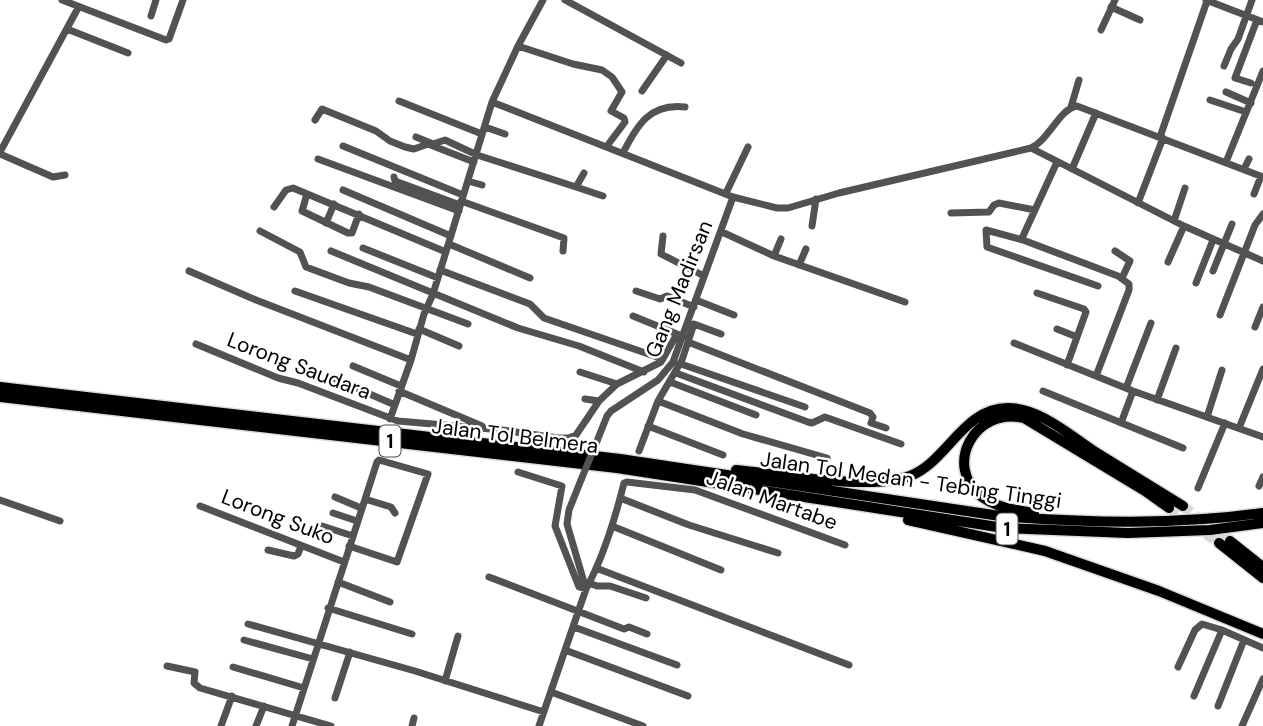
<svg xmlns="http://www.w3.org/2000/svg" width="1263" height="726" font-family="'DM Sans',sans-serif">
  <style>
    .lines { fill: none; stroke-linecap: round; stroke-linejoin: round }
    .highway-tunnel { stroke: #d9d9d9; stroke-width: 10; stroke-dasharray: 10 5; stroke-linecap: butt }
    .highway-casing { stroke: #dbdbdb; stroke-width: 13 }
    .minor { stroke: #525252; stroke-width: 7 }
    .highway { stroke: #000; stroke-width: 10 }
    .minor-bridge { stroke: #525252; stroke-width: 7 }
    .labels { text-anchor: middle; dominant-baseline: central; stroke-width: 5; stroke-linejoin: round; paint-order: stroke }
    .shield { fill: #fff; stroke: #4c4c4c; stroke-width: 2 }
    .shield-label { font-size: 19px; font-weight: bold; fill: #000 }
    .street-label { font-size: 21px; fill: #000; stroke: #fff }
  </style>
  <rect width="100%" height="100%" fill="#fff"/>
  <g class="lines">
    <path class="highway-tunnel" d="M1183,506l47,35
      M1169,508l50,35"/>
    <g class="highway-casing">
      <path id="highway" d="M0,387l620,72 380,57c89,7 175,9 263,-3
        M0,397l617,71 387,60 124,5 82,-3 53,-7
        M736,470c45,4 134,21 174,6 38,-15 53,-68 98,-68 32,0 63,28 89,45 29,18 57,35 86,53
        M1034,513c-17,-3 -37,-5 -52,-16 -40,-31 -7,-91 42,-79l121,73 24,17
        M908,520l137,31 114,40 104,43
        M1230,541l33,26
        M1219,543l44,35"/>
    </g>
    <path class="minor" d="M62,0l104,40 3,-1 14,-39
      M565,0l116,63
      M1206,0l57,22
      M1111,7l29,13
      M151,16l5,-16
      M67,29l61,24
      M1101,30l14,-30
      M518,46l55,18 29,6 10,7 10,15 -11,19 13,7 1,4 -18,24
      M1224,66l7,-17 7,-10 14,-39
      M1251,83l-16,-5 22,-58
      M642,91l25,-36
      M1226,92l25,11
      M1210,100l36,12
      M399,101l83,33
      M492,102l241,95 44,11h11l51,-15 192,-45c19,-9 28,-39 46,-42l186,71
      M1071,107l8,-27
      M315,120l7,-11 54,22 14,10 15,6 9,2 14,-5 46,18
      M485,127l20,7
      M416,137l17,7 12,-4 32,15 99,32 8,-14
      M1160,137l47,-136
      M343,146l120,49
      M1031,148l153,78 79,35
      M0,152l78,-144
      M623,153c14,-28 27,-50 62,-46
      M0,154l53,23 12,-2
      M318,159l141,52
      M1057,162l-34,74v4l95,36 11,8v6l-33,86
      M1226,162l37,-91
      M1072,169l24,-56
      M1244,169l5,-10
      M394,177l1,4 65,24
      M468,181l14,4
      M576,187l27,9
      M343,190l108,46
      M726,193l22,-46
      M307,194l-5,17 46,22h4l7,-19
      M1254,194l7,-18
      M461,201l103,37 -1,13
      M1138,203l25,-65
      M274,207l12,-17 7,-2 153,64
      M951,213l38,-1 5,-7 5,-2 36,7
      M1174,221l11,-33
      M326,223l8,-19
      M812,226l4,-27
      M260,231l40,21 6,15 43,16 20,4 99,37
      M722,232l52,24 131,46
      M663,236l-2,18 43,22
      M1023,240l-37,-10 1,17 111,39
      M449,244l81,34
      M363,248l75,30
      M331,251l187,77 61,18 65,26
      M1115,251l15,10 -8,17
      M774,256l7,-17
      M1168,262l16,-36
      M799,265l7,-16
      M440,270l90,34 14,14 119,41
      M189,271l67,29 155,60
      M1213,271l19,-47
      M1196,283l17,-43
      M295,291l122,43
      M636,291l24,8 7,-3 27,11
      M1037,293l47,16 2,3 -19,53
      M696,300l38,15
      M1220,315l35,-90 8,-11
      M633,316l44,18
      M1255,327l8,-20
      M419,329l40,17
      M1057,329l20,8
      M688,342l182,71 3,4 -2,6 15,5
      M1014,343l119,48 130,46
      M196,344l82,34 20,5 100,38 104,9 56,8h11l7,-3 23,-34 18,-17 44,-22 16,-28 7,2
      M681,364l124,43
      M353,366l48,20
      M580,372l37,12
      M676,373l132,49 4,1 13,-6 76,27
      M328,376l67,29
      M670,382l86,33
      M1126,388l25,-65
      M399,391l83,35
      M1043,391l140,57
      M585,399l14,2
      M1157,400l19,-52
      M658,401l85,33 84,24
      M1207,417l15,-47
      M390,419l21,-59 13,-46 9,-20 59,-192 26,-56 25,-46
      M1121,423l12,-32
      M648,426l75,29
      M1239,428l24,-59
      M597,441l10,-25 4,-5 47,-31 15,-18 60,-165
      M639,451l19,-50 24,-41 12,-36 27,10
      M518,472l44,14 -7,40 24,61 7,2c18,-33 29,-70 38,-106l3,-1 68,8 150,55
      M1259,486l4,-9
      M1198,488l27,-65
      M335,497l26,11
      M620,498l69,27 89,28
      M365,499l26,8 4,6
      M0,500l60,21
      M200,506l144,56
      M333,513l24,8
      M322,526l31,10
      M612,526l109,44
      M268,550l26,6 4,-2 3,-8
      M596,568l253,97
      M489,577l135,52 5,-2 18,7
      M338,582l52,20
      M589,583l8,3h13l36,12
      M328,608l84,26
      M248,624l167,47 129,41
      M574,627l103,38
      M244,640l69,19
      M565,650l123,46
      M167,666l28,6 -1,11 6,5 131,38
      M233,667l71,21
      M1178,667l17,-37 7,-6 20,6 41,18
      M445,681l13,-45
      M551,692l92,34
      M1194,696l28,-66
      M335,698l15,-46
      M1218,706l26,-66
      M221,726l11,-30
      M256,726l8,-20
      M292,726l85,-264 2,-2 49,14 -31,88 -48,-16
      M412,726l2,-8
      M539,726l47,-137 -19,-65 2,-14 12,-30
      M1242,726l21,-47"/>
    <use href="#highway" class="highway"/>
    <path class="minor-bridge" d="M581,480l16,-39"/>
  </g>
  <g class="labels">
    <g class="shield">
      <rect x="379.5" y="425.5" width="21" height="31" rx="5"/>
      <rect x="996.5" y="513.5" width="21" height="31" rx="5"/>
    </g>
    <g class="shield-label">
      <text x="390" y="441">1</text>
      <text x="1007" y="529">1</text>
    </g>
    <g class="street-label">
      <text transform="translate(679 289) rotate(-68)">Gang Madirsan</text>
      <text transform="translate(299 366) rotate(21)">Lorong Saudara</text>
      <text transform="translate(515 436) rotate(7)">Jalan Tol Belmera</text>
      <text transform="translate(911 480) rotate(8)">Jalan Tol Medan - Tebing Tinggi</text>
      <text transform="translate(772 500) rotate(20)">Jalan Martabe</text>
      <text transform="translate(278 517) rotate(21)">Lorong Suko</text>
    </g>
  </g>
</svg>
